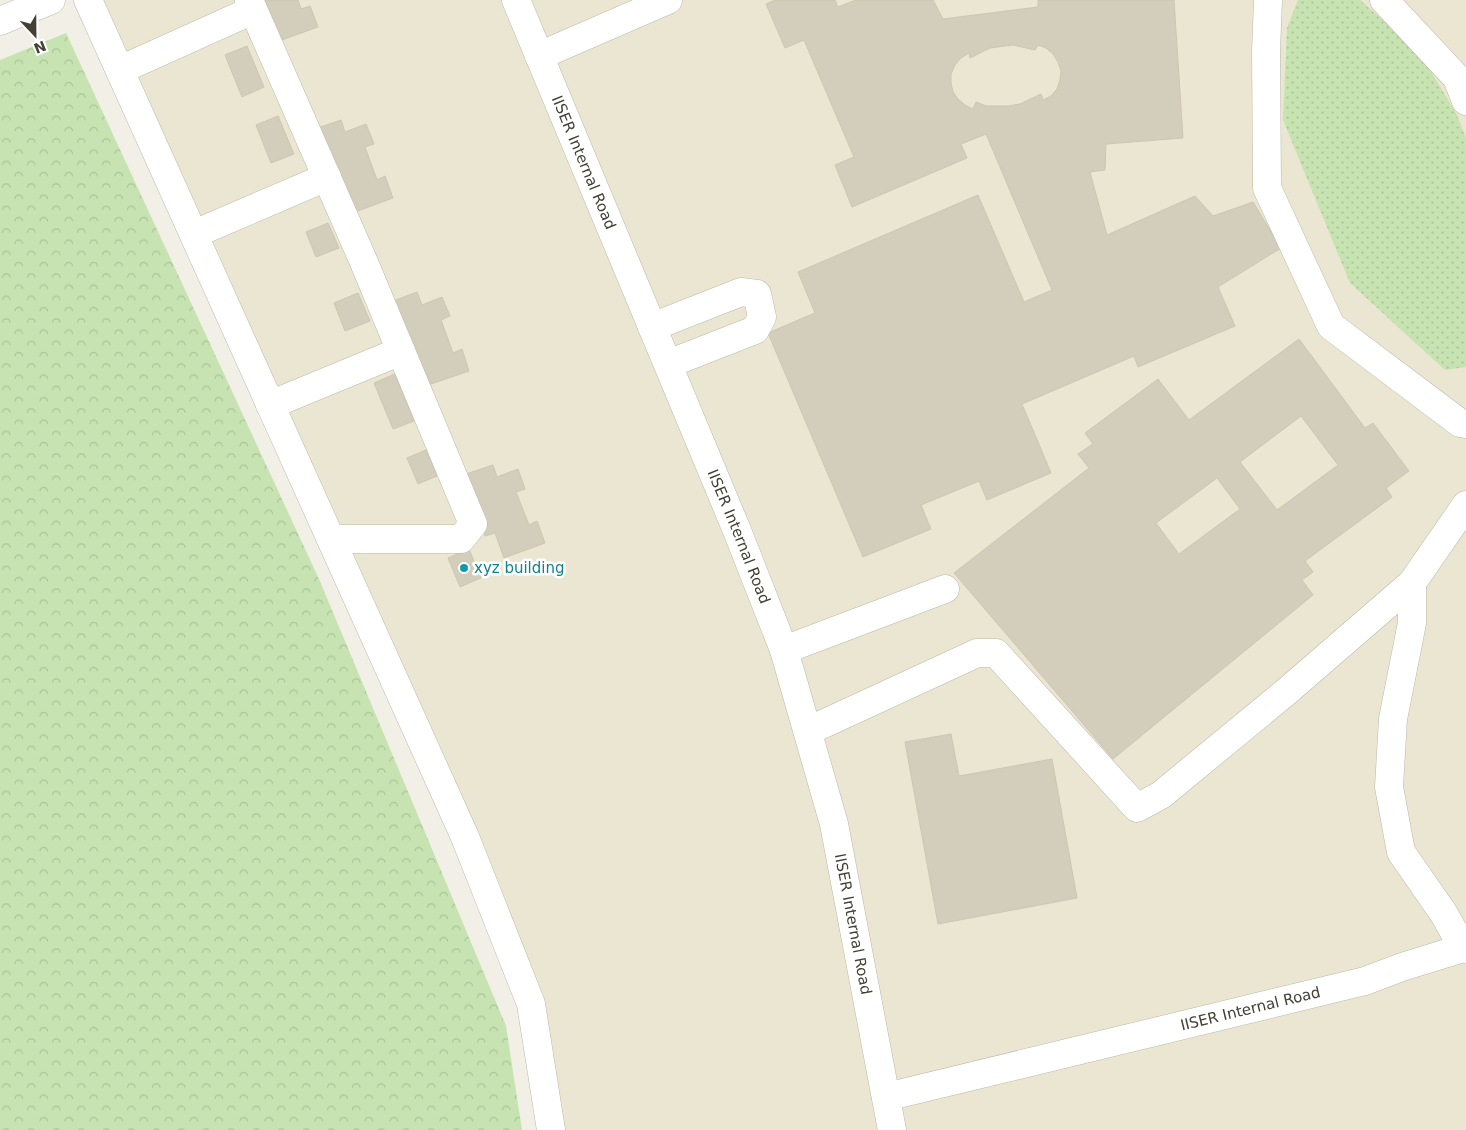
<svg xmlns="http://www.w3.org/2000/svg" width="1466" height="1130" font-family="'DejaVu Sans',sans-serif">
  <style>
    .education { fill: #eae6d1 }
    .grass { fill: url(#grass-dots) }
    .forest { fill: url(#forest-crowns) }
    .building { fill: #d3cdbc; stroke: #cdc6b0; fill-rule: evenodd }
    .lines { fill: none; stroke-linecap: round; stroke-linejoin: round }
    .minor-casing { stroke: #bcb9a9; stroke-width: 29 }
    .minor { stroke: #fff; stroke-width: 28 }
    .culture-dot { fill: #0f9aa8; stroke: #fff; stroke-width: 2 }
    .labels { text-anchor: middle; dominant-baseline: central; stroke-width: 5; stroke-linejoin: round; paint-order: stroke }
    .street-label { font-size: 15px; fill: #444036; stroke: #fff }
    .culture-label { font-size: 15px; fill: #0d838f; stroke: #fff; text-anchor: start }
  </style>
  <defs>
    <pattern id="grass-dots" width="8" height="8" patternUnits="userSpaceOnUse" patternTransform="scale(1.25)"><rect width="8" height="8" fill="#c6e3b1"/><path d="M2 2h.1M6 6h.1" fill="none" stroke="#abc499" stroke-width="1.8" stroke-linecap="round"/></pattern>
    <pattern id="forest-crowns" width="20" height="18" patternUnits="userSpaceOnUse" patternTransform="scale(1.25)"><rect width="20" height="18" fill="#c6e3b1"/><path d="M2 6a3 3 0 1 1 6 0M12 15a3 3 0 1 1 6 0" fill="none" stroke="#abc499"/></pattern>
  </defs>
  <rect width="100%" height="100%" fill="#f2f0e6"/>
  <path class="education" d="M84,0h1382v1130h-909l-26,-126z"/>
  <path class="grass" d="M1298,0h62l59,52 37,61 10,25v229l-21,3 -95,-87 -67,-163 4,-92z"/>
  <path class="forest" d="M66,33l253,546 187,447 16,104h-522v-1070z"/>
  <path class="building" d="M251,0h47l3,9 9,-3 8,21 -42,15z
    M775,0h60l3,7 18,-7h77l10,19 95,-12v-7h136l9,138 -77,6 -1,26 -15,2 17,63 88,-39 18,20 40,-14 28,46 -63,39 17,39 -97,41 -4,-11 -112,48 29,69 -64,27 -8,-19 -58,24 10,24 -68,28 -95,-224 47,-20 -17,-41 180,-77 46,107 28,-12 -66,-156 -25,10 6,14 -115,49 -17,-42 19,-8 -50,-117 -19,8 -19,-44zM1013,45l22,5 3,-5 8,3 7,6 5,8 3,9 -1,9 -3,9 -6,7 -8,4 -2,-6 -21,10 -11,2h-23l-10,-4 -3,7 -8,-4 -7,-6 -5,-7 -2,-9v-9l4,-9 6,-7 8,-5 1,5 20,-10z
    M247,46l17,41 -22,10 -17,-42z
    M278,116l16,38 -23,9 -15,-38z
    M341,120l4,12 21,-8 8,20 -9,3 12,33 8,-4 8,22 -41,15 -40,-83z
    M328,223l11,25 -23,9 -10,-25z
    M417,292l5,13 20,-8 8,19 -9,4 12,33 9,-4 7,22 -41,14 -40,-82z
    M358,293l12,28 -25,10 -11,-28z
    M1299,339l66,89 8,-5 36,48 -23,17 6,9 -87,64 8,11 -11,8 11,15 -200,164 -159,-186 135,-105 -11,-14 15,-10 -8,-11 73,-54 31,41zM1301,416l37,49 -61,45 -37,-48zM1217,478l23,31 -61,45 -23,-31z
    M395,374l19,47 -21,8 -19,-46z
    M426,450l11,26 -19,8 -11,-26z
    M493,465l4,12 21,-8 7,20 -9,3 13,33 8,-4 8,22 -41,15 -9,-25 -10,3 -22,-61z
    M469,549l12,29 -21,9 -12,-29z
    M951,734l8,42 93,-17 25,139 -139,26 -33,-182z"/>
  <g class="lines">
    <g class="minor-casing">
      <g id="minor">
        <path d="M88,0l377,837 66,167 20,126"/>
        <path d="M249,0l114,260 110,264 -12,15h-130"/>
        <path id="s1" d="M516,0l222,533 46,117 50,174 58,306"/>
        <path d="M1268,0l-2,51 1,137 64,138 129,97 6,1"/>
        <path d="M1384,0l73,78 9,23"/>
        <path d="M0,21l51,-21"/>
        <path d="M539,56l129,-56"/>
        <path d="M120,70l133,-60"/>
        <path d="M194,234l133,-57"/>
        <path d="M652,327l89,-35 16,2 5,23 -7,13 -87,34"/>
        <path d="M270,405l131,-54"/>
        <path d="M1412,583v40l-19,96 -4,68 12,65 43,62 19,34"/>
        <path d="M784,650l161,-61"/>
        <path d="M808,731l169,-78h19l141,155 24,-13 125,-103 126,-109 54,-78"/>
        <path id="s2" d="M886,1097l479,-116 37,-14 61,-19 3,1"/>
      </g>
    </g>
    <use href="#minor" class="minor"/>
  </g>
  <circle class="culture-dot" cx="464" cy="568" r="5"/>
  <g class="labels">
    <g class="street-label">
      <text stroke="none"><textPath href="#s1" startOffset="176">IISER Internal Road</textPath></text>
      <text stroke="none"><textPath href="#s1" startOffset="581">IISER Internal Road</textPath></text>
      <text stroke="none"><textPath href="#s1" startOffset="986">IISER Internal Road</textPath></text>
      <text stroke="none"><textPath href="#s2" startOffset="375">IISER Internal Road</textPath></text>
    </g>
    <g class="culture-label">
      <text x="474" y="568">xyz building</text>
    </g>
  </g>
  <g transform="translate(35 35) rotate(158)" stroke="#ffffff" stroke-width="4" paint-order="stroke">
  <path d="M0-4L9 19L0 12L-9 19Z" fill="#444036"/>
  <text y="-8" font-size="14" font-weight="bold" text-anchor="middle" fill="#444036">N</text>
  </g>
</svg>
